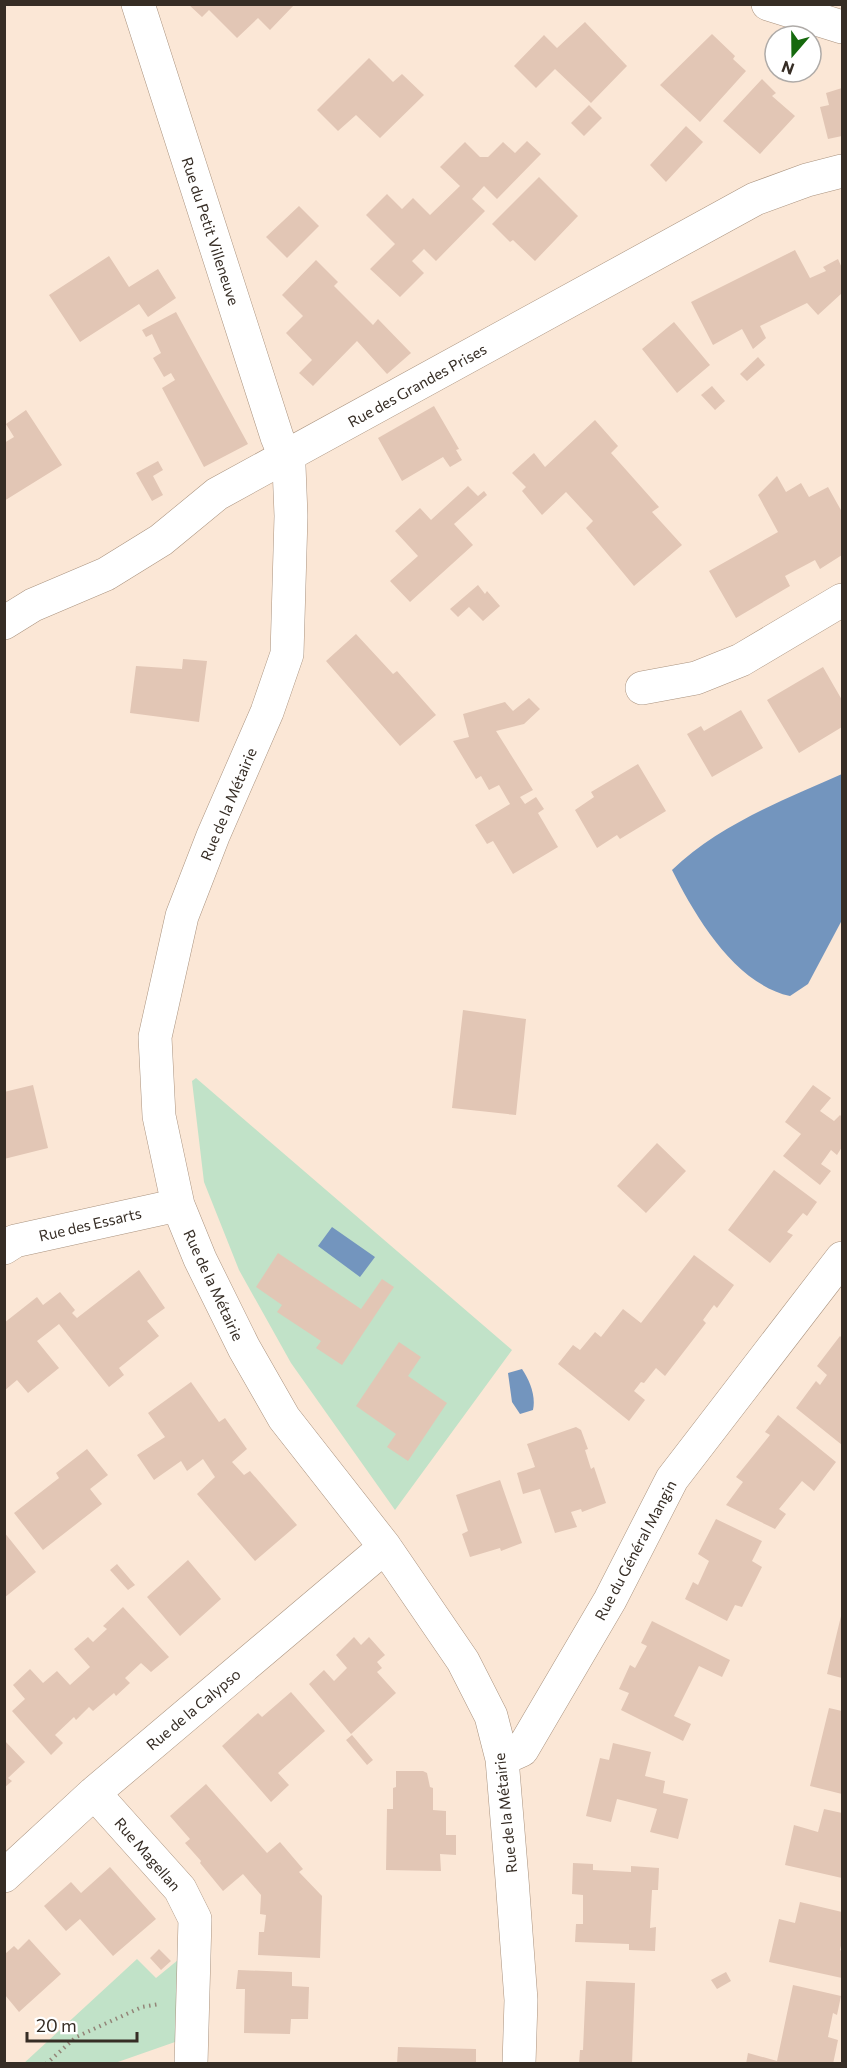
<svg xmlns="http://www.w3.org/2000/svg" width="847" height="2068" font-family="Commissioner,sans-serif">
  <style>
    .green { fill: #c1e2c8 }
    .water { fill: #7395be }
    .building { fill: #e2c6b5 }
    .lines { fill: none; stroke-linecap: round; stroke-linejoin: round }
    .street-casing { stroke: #aa937f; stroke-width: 34 }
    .secondary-casing { stroke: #aa937f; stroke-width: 34 }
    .path { stroke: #938578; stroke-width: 4; stroke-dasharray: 1.5 4.5; stroke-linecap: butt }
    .street { stroke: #fff; stroke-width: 33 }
    .secondary { stroke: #fff; stroke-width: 33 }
    .labels { text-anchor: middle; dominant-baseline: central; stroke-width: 5; stroke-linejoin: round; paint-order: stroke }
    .street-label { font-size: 15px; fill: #362d25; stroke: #fff }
  </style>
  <rect width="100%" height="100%" fill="#fbe7d6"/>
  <path class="green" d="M196,1078l316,272 -117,160 -104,-147 -52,-93 -35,-88 -12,-101z
    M137,1959l19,19 22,-18 -3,82 -60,21 -92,1z"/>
  <path class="water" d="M842,774v146l-34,64 -18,12c-55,-12 -95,-80 -118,-126 47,-45 111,-70 170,-96z
    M332,1227l43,30 -15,20 -42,-31z
    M522,1369c8,12 14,27 11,41l-13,4 -8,-12 -4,-29z"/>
  <path class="building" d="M188,4h107l-25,26 -12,-12 -21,20 -28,-28 -7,7z
    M585,22l42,44 -36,37 -36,-34 -19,19 -22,-22 30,-31 13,13z
    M712,34l23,22 -2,3 13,12 -46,51 -40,-37z
    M369,58l24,24 9,-8 22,21 -44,43 -24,-23 -18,16 -21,-21z
    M762,79l14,14 -4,3 23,20 -35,38 -37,-33z
    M842,88v48l-14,3 -8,-32 9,-2 -3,-12z
    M589,105l13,13 -18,18 -13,-13z
    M686,126l17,16 -37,40 -16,-17z
    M527,141l14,13 -44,45 -13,-13 -12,13 13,12 -49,50 -12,-12 -12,12 12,12 -24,24 -30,-28 25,-25 -29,-29 21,-21 15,15 11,-11 17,17 30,-29 -20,-19 25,-25 15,15h8l15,-15 12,11z
    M539,177l39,39 -43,45 -22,-21 -3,2 -18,-18z
    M299,206l20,20 -32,32 -21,-21z
    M795,250l15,28 16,-7 -3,-4 15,-8 4,9v25l-24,22 -11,-12 -47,23 6,12 -13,11 -11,-20 -29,16 -22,-43z
    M109,256l20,31 29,-18 18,29 -28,19 -9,-13 -59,38 -31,-47z
    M316,260l22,22 -4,4 39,39 5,-6 33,34 -24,21 -30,-33 -44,45 -14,-13 13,-13 -26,-27 17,-17 -21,-21z
    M176,312l72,132 -44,23 -42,-79 13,-8 -4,-7 -7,4 -11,-19 8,-5 -9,-19 -6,3 -4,-7z
    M674,322l36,43 -33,28 -35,-44z
    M758,357l7,8 -18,16 -7,-7z
    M712,386l13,15 -10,9 -14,-15z
    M434,406l25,43 -3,1 6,10 -12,7 -7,-10 -41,24 -24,-43z
    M26,410l36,55 -58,36v-58l10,-6 -8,-13z
    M595,420l23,26 -7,7 48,54 -7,5 30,33 -48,41 -48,-58 7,-7 -27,-29 -24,23 -20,-24 4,-4 -14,-14 22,-20 11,14z
    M158,461l5,9 -10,6 10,19 -11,6 -16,-28z
    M777,476l9,16 15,-9 8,14 19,-10 14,25v43l-22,14 -5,-9 -30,16 5,10 -54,32 -27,-47 69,-39 -20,-37z
    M468,486l10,10 6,-5 3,4 -33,29 19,21 -63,57 -20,-21 28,-25 -23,-25 25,-23 11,12z
    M478,585l7,9 2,-3 13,15 -17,15 -14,-14 -11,10 -8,-8z
    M356,634l37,40 4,-3 39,44 -36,31 -74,-85z
    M183,659l24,2 -8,61 -69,-9 6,-47 46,3z
    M823,667l19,33v27l-43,26 -32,-53z
    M529,698l11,11 -16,15 -28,7 37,59 -13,7 5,7 11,-7 8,12 -6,4 20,34 -45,27 -20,-33 -6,3 -12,-19 35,-21 -11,-19 -10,5 -8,-14 -5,3 -23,-38 16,-4 -6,-23 42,-12 8,9z
    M741,710l22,38 -51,29 -25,-43 14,-8 3,5z
    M638,764l28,47 -46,28 -3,-4 -20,13 -22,-38 19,-13 -3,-5z
    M463,1010l63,9 -10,96 -64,-7z
    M33,1085l15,63 -44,11v-67z
    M813,1085l18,13 -11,13 14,10 6,-6 2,2v30l-5,8 -6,-5 -10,14 10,7 -11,14 -37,-29 18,-22 -16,-12z
    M657,1143l29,28 -40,42 -29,-27z
    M774,1170l43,32 -10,14 -4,-3 -16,19 6,3 -23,28 -42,-33z
    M278,1253l83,56 21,-30 12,8 -52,78 -26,-17 5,-7 -44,-29 5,-7 -26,-18z
    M694,1255l40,30 -17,23 -3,-3 -11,15 3,3 -41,53 -9,-8 -12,15 -3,-1 -7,9 11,9 -16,21 -71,-57 15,-19 7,5 15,-18 6,5 22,-28 18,14z
    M139,1270l26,38 -18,13 12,15 -40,32 5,7 -15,12 -50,-63 -22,17 22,27 -31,25 -11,-13 -13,11v-68l33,-26 6,8 17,-13 15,18 -3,3 5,5z
    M840,1336l2,2v107l-46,-37 20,-27 4,4 7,-10 -10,-9z
    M399,1342l22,15 -13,19 39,27 -39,58 -21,-14 9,-13 -40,-28z
    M191,1382l28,40 6,-4 22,31 -15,13 12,13 6,-4 47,54 -42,36 -58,-67 18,-17 -12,-18 -16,12 -6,-10 -27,19 -17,-25 28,-18 -17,-24z
    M778,1415l58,47 -22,29 -12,-10 -23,28 7,5 -11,15 -49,-24 17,-23 -7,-5 34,-42 -5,-3z
    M576,1427l5,3 7,19 -3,1 6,19 3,-2 12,36 -24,9 -1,-3 -10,3 6,15 -22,6 -15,-44 -17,5 -6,-21 18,-6 -8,-23z
    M87,1449l21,26 -18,14 12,15 -59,46 -29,-37 45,-35 -3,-5z
    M500,1480l22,63 -21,8 -1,-3 -30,9 -8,-23 6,-3 -12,-36z
    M716,1519l46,22 -10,20 10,6 -20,40 -7,-2 -8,16 -42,-22 8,-17 5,3 11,-24 -11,-7z
    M4,1532l32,40 -32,26z
    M188,1560l33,39 -41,37 -33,-39z
    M117,1564l18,21 -7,5 -18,-20z
    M123,1607l46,50 -18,15 -10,-9 -16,15 5,5 -14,13 -2,-3 -21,18 -4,-4 -13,13 -2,-3 -19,18 8,8 -12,12 -39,-44 13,-12 -12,-14 17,-16 13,14 14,-12 13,14 20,-18 -16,-18 14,-12 5,5 14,-13 -4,-3z
    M842,1612v66l-15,-4z
    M652,1621l78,39 -8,17 -23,-11 -25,50 17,8 -8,17 -62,-31 8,-17 -10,-4 11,-24 5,3 12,-22 -6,-3z
    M354,1637l7,8 8,-8 16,18 -8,7 5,6 -5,4 19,21 -45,41 -42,-50 15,-14 10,11 13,-13 -11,-13z
    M291,1692l34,39 -47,42 11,12 -18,17 -49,-56 36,-33 4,4z
    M829,1708l13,3v83l-32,-8z
    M352,1735l21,25 -6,5 -21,-25z
    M4,1740l21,22 -17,16 4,3 -8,7z
    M613,1743l38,9 -6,24 20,5 -2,12 25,6 -10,40 -28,-7 7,-23 -40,-10 -6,23 -25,-6 14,-58 9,2z
    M396,1771h27l4,2 3,14 3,1v22l13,1v24h10v20l-16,-1 1,17 -55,-1 1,-61h6v-21l3,-1z
    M206,1784l61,69 13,-11 23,27 -4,3 23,24 -2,62 -62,-3 1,-23h5l2,-17 -6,-1 1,-19 -18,-21 -20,17 -23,-28 1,-2 -16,-18 5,-4 -20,-23z
    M824,1809l18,4v65l-57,-13 9,-40 24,7z
    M573,1863l20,1v6l38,2v-6l28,2 -1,22h-6l-2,38 6,-1 -1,24 -26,-1v-6l-54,-2 1,-18h7v-29l-11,-1z
    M110,1867l46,52 -43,37 -33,-37 -14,12 -22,-25 27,-24 10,11z
    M800,1902l42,10v29l-2,9 2,1v27l-73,-16 10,-43 16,4z
    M29,1939l32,35 -42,38 -14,-17v-41l9,-8 4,4z
    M159,1949l12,12 -10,9 -11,-12z
    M238,1970l54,2v14l17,1 -1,32h-17l-1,15 -46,-1 1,-44h-9z
    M726,1972l5,9 -14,8 -6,-9z
    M586,1981l49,2 -3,81h-53l1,-14h3z
    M793,1985l48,11 -4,19 -4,-2 -5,24 10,3 -5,24h-87l2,-11 29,8z
    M398,2047l78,2v15h-79z"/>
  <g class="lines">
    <g class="street-casing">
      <path id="street" d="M138,4l139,433 12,29 2,50 -4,138 -20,58 -54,124 -31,80 -27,121 4,79 19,89 22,54 44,89 40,70 101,129 78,114 28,55 11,43 10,120 9,121 -2,64
        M768,4l74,23
        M642,688l54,-10 45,-18 101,-60
        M4,1248l11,-7 163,-36
        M502,1759l20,-9 88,-150 62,-121 170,-221
        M94,1793l86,96 15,30 -4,145
        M4,1876l90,-83 291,-246"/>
    </g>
    <g class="secondary-casing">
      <path id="secondary" d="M4,623l29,-18 73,-31 55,-34 56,-46 538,-295 52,-19 35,-9"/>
    </g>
    <path class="path" d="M46,2064l30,-27 66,-30 17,-3"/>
    <use href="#street" class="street"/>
    <use href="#secondary" class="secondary"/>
  </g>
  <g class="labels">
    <g class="street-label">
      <text transform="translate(211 231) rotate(72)">Rue du Petit Villeneuve</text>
      <text transform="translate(417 385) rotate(-29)">Rue des Grandes Prises</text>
      <text transform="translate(228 804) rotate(-67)">Rue de la Métairie</text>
      <text transform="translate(90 1224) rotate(-13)">Rue des Essarts</text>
      <text transform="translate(214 1285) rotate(65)">Rue de la Métairie</text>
      <text transform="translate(635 1550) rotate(-62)">Rue du Général Mangin</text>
      <text transform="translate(193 1709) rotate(-40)">Rue de la Calypso</text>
      <text transform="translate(505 1813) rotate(-96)">Rue de la Métairie</text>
      <text transform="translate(148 1854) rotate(49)">Rue Magellan</text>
    </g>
  </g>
  <rect width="847" height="2068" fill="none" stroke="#362d25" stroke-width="12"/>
  <g transform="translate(793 54) rotate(200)"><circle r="28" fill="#ffffff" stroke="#afaba8" stroke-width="1.5"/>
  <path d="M0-4.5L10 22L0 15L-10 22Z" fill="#15690d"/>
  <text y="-9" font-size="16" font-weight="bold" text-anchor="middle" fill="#362d25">N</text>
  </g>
  <path d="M27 2032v9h110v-9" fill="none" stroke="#362d25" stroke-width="3"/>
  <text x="36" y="2032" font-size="18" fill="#362d25" stroke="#ffffff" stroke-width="4.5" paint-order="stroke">20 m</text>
</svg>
